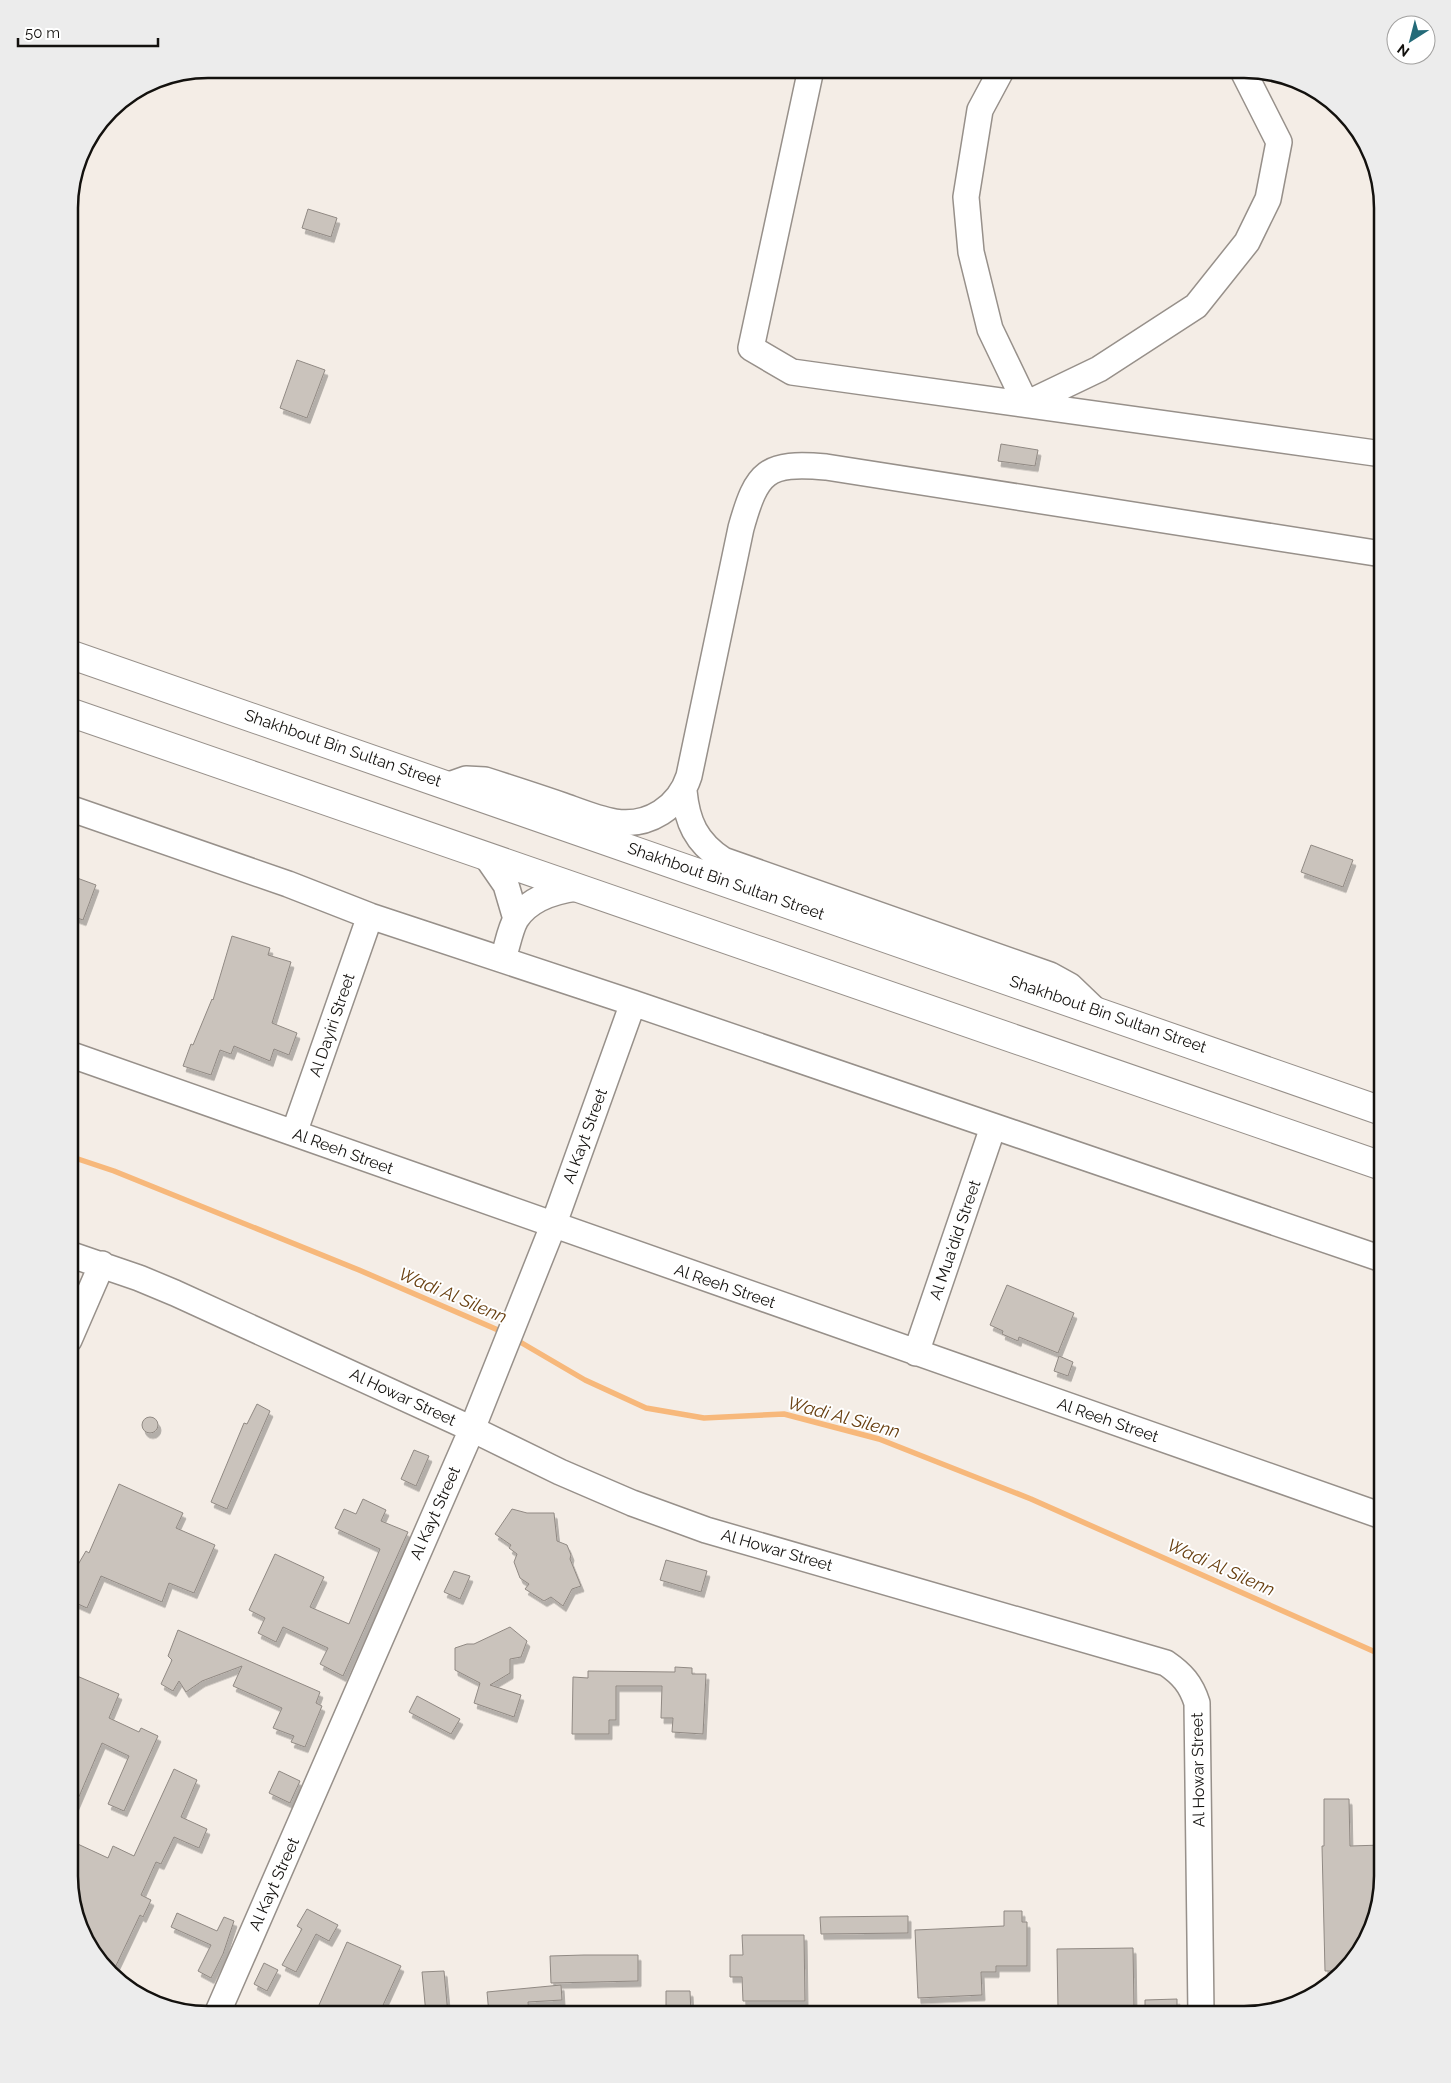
<svg xmlns="http://www.w3.org/2000/svg" width="1451" height="2083" font-family="Raleway,sans-serif">
  <style>
    .lines { fill: none; stroke-linecap: round; stroke-linejoin: round }
    .stream { stroke: #f7b87b; stroke-width: 5.5 }
    .building { fill: #cac3bc; stroke: #908983; filter: url(#shadow) }
    .minor-casing { stroke: #97908a; stroke-width: 28 }
    .major-casing { stroke: #97908a; stroke-width: 30 }
    .minor { stroke: #fff; stroke-width: 25 }
    .major { stroke: #fff; stroke-width: 28 }
    .labels { text-anchor: middle; dominant-baseline: central; stroke-width: 4; stroke-linejoin: round; paint-order: stroke }
    .street-label { font-size: 16px; fill: #13110e; stroke: #fff }
    .water-label { font-size: 18px; font-style: italic; fill: #694011; stroke: #fff }
    .rim { fill: none; stroke: #13110e; stroke-width: 2.5 }
  </style>
  <defs>
    <filter id="shadow"><feDropShadow dx="3" dy="5.5" stdDeviation="0" flood-color="#0004"/></filter>
  </defs>
  <rect width="100%" height="100%" fill="#f4ede6"/>
  <g class="lines">
    <path class="stream" d="M69,1156l45,15 245,99 146,63
      M515,1339l70,41 61,28 58,10 80,-4 95,25 152,60 351,156"/>
  </g>
  <path class="building" d="M308,209l29,9 -6,19 -29,-9z
    M297,360l28,10 -18,48 -27,-10z
    M1001,444l37,6 -3,16 -37,-5z
    M1311,845l42,15 -10,27 -42,-15z
    M69,875l27,10 -13,35 -14,-5z
    M232,936l38,12 -2,7 23,7 -19,61 25,10 -8,22 -15,-6 -4,12 -36,-15 -3,8 -11,-4 -9,25 -28,-9 8,-22 2,1 19,-46 1,1z
    M1007,1285l67,28 -16,40 -39,-16 -1,4 -16,-7 1,-3 -13,-6z
    M1059,1356l14,6 -5,14 -14,-5z
    M257,1404l13,7 -43,98 -16,-7 33,-79 3,1z
    M142 1425a8 8 0 1 1 16 0a8 8 0 1 1-16 0Z
    M414,1450l15,6 -13,30 -15,-7z
    M119,1484l64,29 -7,15 39,17 -21,48 -25,-10 -7,19 -61,-26 -14,32 -18,-8v-20l17,-29 3,2z
    M363,1499l23,11 -5,11 27,11 -65,144 -23,-12 8,-16 -45,-21 -7,15 -18,-9 7,-15 -16,-8 26,-56 49,23 -14,30 39,17 31,-75 -45,-21 9,-19 12,5z
    M512,1509l15,4h27l3,28 10,4 4,10 -1,4 11,27 -9,3 -9,17 -12,-9 -7,4 -19,-12 4,-5 -9,-6 -6,-16 3,-8 -8,-6 2,-3 -16,-11z
    M666,1560l41,11 -6,21 -41,-12z
    M454,1571l16,5 -10,23 -16,-7z
    M510,1627l17,14 -6,16 -11,2v14l-20,12 31,10 -7,22 -40,-14 6,-20 -25,-13v-22l12,-4h7z
    M178,1630l142,62 -4,11 6,3 -17,41 -14,-5 3,-6 -21,-8 9,-20 -49,-22 9,-20 -40,15 -16,11 -7,-11 -6,10 -12,-7 11,-24 -4,-4z
    M675,1667l17,1v6h14l-3,60 -31,-2 1,-14h-12l1,-32h-46v34h-7v14h-37l1,-57 15,1v-7l87,1z
    M77,1676l42,18 -10,24 30,14 2,-4 17,8 -34,75 -16,-7 21,-48 -27,-13 -33,77v-124z
    M417,1696l43,23 -9,15 -42,-22z
    M174,1769l23,11 -16,37 26,12 -8,19 -25,-11 -13,27 -5,-2 -15,33 10,5 -8,17 -3,-2 -27,57 -26,-27 -18,-69v-36l39,18 5,-12 21,10z
    M279,1771l21,10 -10,22 -21,-10z
    M1324,1799h25l1,47 32,-1v31l-18,69 -26,26h-13l-3,-125h2z
    M307,1909l31,16 -9,16 -13,-7 -20,38 -14,-7 20,-36 -5,-3z
    M1004,1911h18v11h5v44h-31v6h-15l1,23 -64,3 -3,-68 89,-4z
    M177,1913l40,18 7,-14 10,4 -11,33 -12,24 -13,-7 13,-26 -40,-18z
    M908,1916v17l-87,1 -1,-17z
    M742,1935h62l1,66h-62l-1,-24h-12v-22h13z
    M347,1942l54,24 -22,48h-64z
    M1133,1948l1,59 -76,1 -1,-59z
    M584,1955h54v26l-87,2 -1,-27z
    M264,1963l14,7 -11,21 -13,-7z
    M444,1971l4,43h-22l-4,-42z
    M561,1985l1,15 -34,2 1,12h-40l-2,-22z
    M666,1991h24l1,23h-25z
    M1177,1999v15h-32v-14z"/>
  <g class="lines">
    <g class="minor-casing">
      <path id="minor" d="M811,69l-60,279 41,24 590,82
        M1002,69l-22,41 -14,87 5,55 19,77 36,75 73,-35 97,-63 51,-64 21,-43 11,-57 -37,-73
        M449,785l17,-6 19,1c25,8 50,16 76,25 17,6 36,14 54,17 34,5 64,-15 74,-46l52,-248c16,-57 25,-66 85,-61l556,87
        M684,791c3,31 12,51 39,69l327,115 20,11 25,24
        M69,808l219,76 82,32 263,87 749,256
        M486,856l20,29 10,34
        M503,959c4,-12 7,-30 13,-40 13,-20 39,-28 61,-31
        M69,1054l1313,462
        M294,1133l76,-217
        M69,1254l70,24 36,15 297,136 88,43 72,31 74,27 460,133c16,11 25,21 31,40l4,311
        M69,1340l33,-76
        M916,1353l77,-226
        M217,2014l255,-585 81,-203 80,-223"/>
    </g>
    <g class="major-casing">
      <path id="major" d="M69,654l1313,457
        M69,712l1313,454"/>
    </g>
    <use href="#minor" class="minor"/>
    <use href="#major" class="major"/>
  </g>
  <g class="labels">
    <g class="street-label">
      <text transform="translate(343 748) rotate(19)">Shakhbout Bin Sultan Street</text>
      <text transform="translate(726 881) rotate(19)">Shakhbout Bin Sultan Street</text>
      <text transform="translate(1108 1014) rotate(19)">Shakhbout Bin Sultan Street</text>
      <text transform="translate(332 1025) rotate(-71)">Al Dayiri Street</text>
      <text transform="translate(585 1136) rotate(-70)">Al Kayt Street</text>
      <text transform="translate(343 1151) rotate(20)">Al Reeh Street</text>
      <text transform="translate(955 1240) rotate(-71)">Al Mua'did Street</text>
      <text transform="translate(725 1286) rotate(19)">Al Reeh Street</text>
      <text transform="translate(403 1397) rotate(25)">Al Howar Street</text>
      <text transform="translate(1108 1420) rotate(19)">Al Reeh Street</text>
      <text transform="translate(435 1513) rotate(-66)">Al Kayt Street</text>
      <text transform="translate(777 1550) rotate(16)">Al Howar Street</text>
      <text transform="translate(1198 1770) rotate(-91)">Al Howar Street</text>
      <text transform="translate(274 1884) rotate(-66)">Al Kayt Street</text>
    </g>
    <g class="water-label">
      <text transform="translate(453 1295) rotate(23)">Wadi Al Silenn</text>
      <text transform="translate(844 1417) rotate(15)">Wadi Al Silenn</text>
      <text transform="translate(1221 1567) rotate(24)">Wadi Al Silenn</text>
    </g>
  </g>
  <path d="M0 0H1451V2083H0ZM208 78H1244A130 130 0 0 1 1374 208V1876A130 130 0 0 1 1244 2006H208A130 130 0 0 1 78 1876V208A130 130 0 0 1 208 78Z" fill="#ececec" fill-rule="evenodd"/>
  <path class="rim" d="M208 78H1244A130 130 0 0 1 1374 208V1876A130 130 0 0 1 1244 2006H208A130 130 0 0 1 78 1876V208A130 130 0 0 1 208 78Z"/>
  <g transform="translate(1411 40) rotate(216)"><circle r="24" fill="#ffffff" stroke="#a1a09f"/>
  <path d="M0-4L9 19L0 12L-9 19Z" fill="#236a78"/>
  <text y="-8" font-size="14" font-weight="bold" text-anchor="middle" fill="#13110e">N</text>
  </g>
  <path d="M18 38v8h140v-8" fill="none" stroke="#13110e" stroke-width="2.5"/>
  <text x="25" y="38" font-size="15" fill="#13110e" stroke="#ffffff" stroke-width="4" paint-order="stroke">50 m</text>
</svg>
